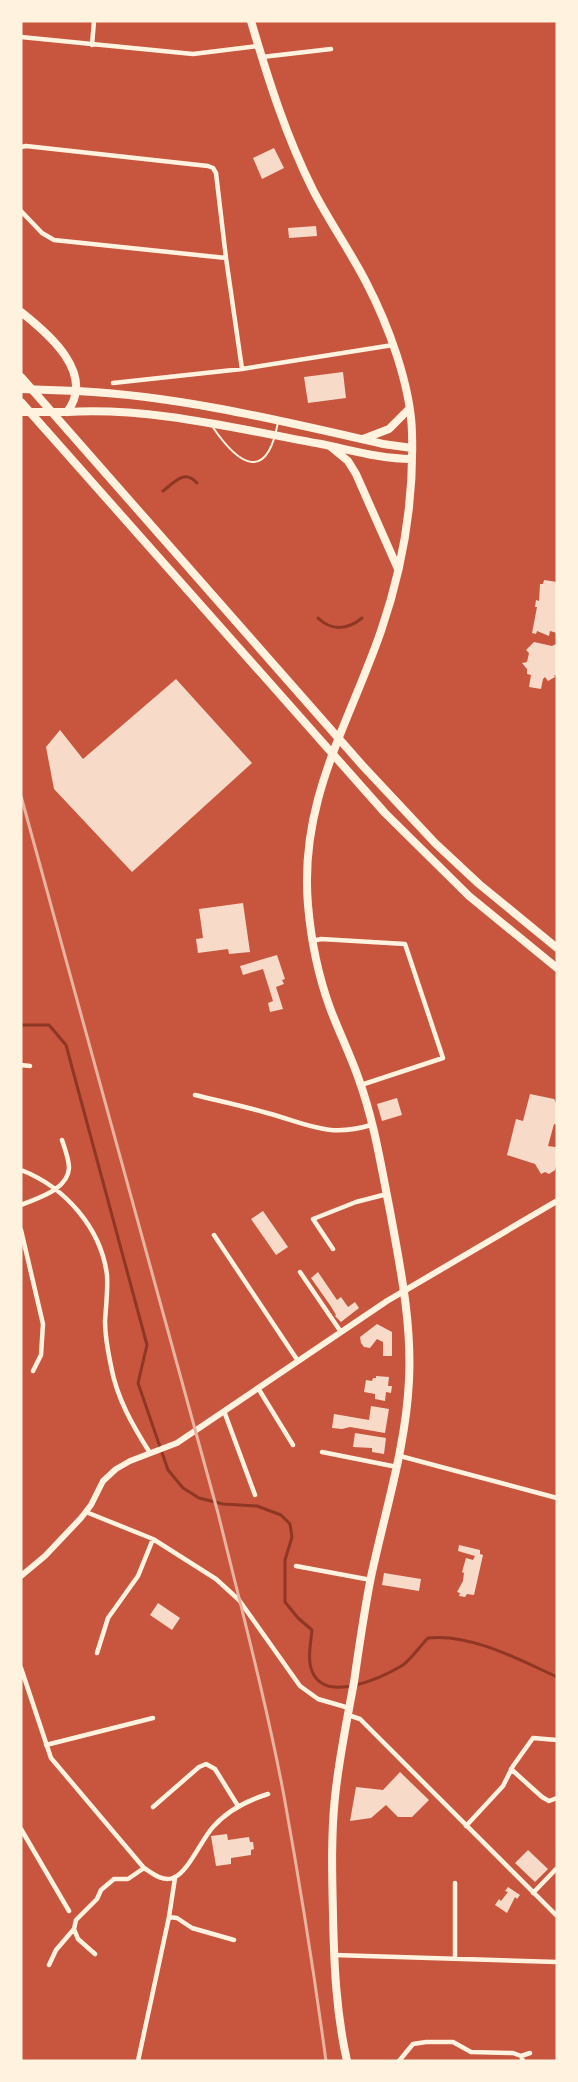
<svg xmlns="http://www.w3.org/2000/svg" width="578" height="2082" font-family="Figtree,sans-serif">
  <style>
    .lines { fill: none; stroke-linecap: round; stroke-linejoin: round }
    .stream { stroke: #8f3625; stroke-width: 3 }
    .building { fill: #f7dbc8 }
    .service { stroke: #fff3e0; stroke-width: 2 }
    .minor { stroke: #fff3e0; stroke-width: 4.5 }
    .tertiary { stroke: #fff3e0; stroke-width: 6 }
    .primary { stroke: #fff3e0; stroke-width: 8 }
    .trunk { stroke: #fff3e0; stroke-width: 8 }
    .motorway { stroke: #fff3e0; stroke-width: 8 }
    .rail { stroke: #e9b49f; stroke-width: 3 }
  </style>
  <rect width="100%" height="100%" fill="#c8553d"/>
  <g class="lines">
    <path class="stream" d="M163,491c12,-9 21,-22 34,-8
      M318,618c13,13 30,12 44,0
      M21,1025h28l17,20 81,300 -9,38 30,87 15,18 16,10 24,6 34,2 24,9 9,9 2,13 -7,23v42l13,16 14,12c-1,12 -5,29 0,41 13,34 71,6 91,-6 9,-7 17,-19 25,-27 42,-5 92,22 129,39"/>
  </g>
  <path class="building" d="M274,148l10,20 -22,11 -9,-21z
    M316,226l1,10 -28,2 -1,-10z
    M343,372l3,26 -38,5 -4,-26z
    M544,580l13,2v51l-7,-2 -1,5 -12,-5 -1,3 -4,-1 5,-26h-2l1,-7 3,1 1,-17h3z
    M534,642l18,4 4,-2 1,1v31l-3,-1 1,2 -7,4 -3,-4 -2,2 -2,10 -12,-2 2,-12 -4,-1v-5l-5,-6 5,-1 2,-9 -3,-3z
    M176,679l76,84 -120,109 -78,-83 -8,-42 14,-17 23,29z
    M243,903l7,49 -21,2 -1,-5 -30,4 -2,-14 7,-1 -4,-29z
    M277,955l8,24 -3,1 2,4 -8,3 7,22 -13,3 -2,-9 5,-2 -10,-32 -20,6 -3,-9z
    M530,1094l24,5 3,6v20l-3,-1 -6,22 7,1 2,-2v17l-2,8 -6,4 -4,-2 -4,2 -6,-10 -28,-9 9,-36 7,2z
    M397,1098l5,17 -20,6 -5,-17z
    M263,1211l25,36 -12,8 -25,-36z
    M318,1272l19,28 4,-3 7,10 7,-5 4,6 -18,14 -6,-6 1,-1 -6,-10 -19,-27z
    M377,1324l15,8v24h-9v-14l-6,-3 -7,9 -6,-1 -3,-4 -1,-6z
    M376,1376l13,1 -1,9h4l-1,7 -5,-1 -1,9 -10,-2v-5l-11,-2 2,-12 6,1 1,-3h3z
    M371,1406l18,3 -4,24 -35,-6 -8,2 -10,-1 2,-14 35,6z
    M355,1433l31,5 -2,16 -12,-2v-4l-19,-1z
    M459,1545l21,5v4l3,1 -9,40 -7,-1 -2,3 -6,-1 1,-3 -3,-1 6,-11 1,-8 -2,-1 4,-14 7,2 2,-4 -17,-5z
    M384,1573l37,6 -2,12 -37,-6z
    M158,1603l22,15 -8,12 -22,-15z
    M400,1772l29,28 -17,17h-14l-12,-12 -15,13 -21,3 6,-34 27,3z
    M227,1834l1,6 21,-3 1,5h3l1,7 -3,1v5l-20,3v6l-15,2 -5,-30z
    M528,1850l20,19 -13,13 -20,-19z
    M508,1887l12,8 -3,4 -2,-2 -8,16 -12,-8 4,-6 2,2 7,-9 -3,-1z"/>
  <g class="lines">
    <path class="service" d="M212,426c27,40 55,57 66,-4"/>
    <path class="minor" d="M21,37l172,17 65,-8
      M92,45l2,-24
      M262,57l69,-8
      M21,147l5,-1 182,20 5,2 3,5 10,85 16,111
      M21,211l21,22 12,7 172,18
      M113,383l129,-14 151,-24
      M312,941l9,-2 84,5 38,114 -82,27
      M21,1065l9,1
      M195,1095c24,6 48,11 72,18 41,11 61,25 104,12
      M21,1170c44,17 80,58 86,105 1,15 -1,31 -2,46 0,15 3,31 6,45 6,33 22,60 39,87
      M21,1205c16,-7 47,-15 48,-37 0,-9 -4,-19 -7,-28
      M21,1230l22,94 -2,31 -8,16
      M214,1235l84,126
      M333,1249l-20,-30 43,-17 31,-8
      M300,1272l41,60
      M258,1388l35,57
      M224,1411l31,84
      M322,1452l75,15
      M400,1456l157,42
      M86,1512l67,27 63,40 23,21 61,86 18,13 31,9
      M296,1566l75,14
      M97,1653l11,-35 30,-42 15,-37
      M21,1668l30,90 93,110c8,5 18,14 29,10 15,-5 28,-38 40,-51 15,-17 33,-26 55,-33
      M348,1715l12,4 197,197
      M46,1745l107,-27
      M511,1769l31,28 7,4 8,-3
      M153,1807l46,-40 7,-3 9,5 23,37
      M466,1826l37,-40 10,-20 20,-28 24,2
      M21,1829l48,82
      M533,1893l24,-25
      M169,1917l8,1 15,10 42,12
      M95,1954l-17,-15 -4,-10 2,-9 21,-21 4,-9 13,-11h14l16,-11
      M334,1955l223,7
      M455,1958v-75
      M49,1965l7,-15 18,-21
      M521,2056l9,-3
      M138,2061l31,-144 6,-39
      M399,2061l14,-17 13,-2h27l18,10 42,1 8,3 2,5"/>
    <path class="tertiary" d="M21,1576l24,-20 36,-38 10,-13 12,-24 13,-12 14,-8 47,-18 210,-142 170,-100"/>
    <path class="primary" d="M251,21c17,58 35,115 62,169 16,31 37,61 53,92 22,42 45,104 46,151 2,68 -9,134 -31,198 -33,95 -82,170 -73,274 3,35 10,70 22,103 9,24 20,46 28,69 16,43 23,89 32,134 10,55 22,112 19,169 -3,67 -24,131 -38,197 -7,35 -12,70 -17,105 -7,38 -15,76 -19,115 -4,38 -3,78 -2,117 1,50 3,98 14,147
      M77,391c103,5 205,30 306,53l29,4
      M67,412c85,-5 170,17 254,32 30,6 60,15 91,15
      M363,439l26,-10 20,-20
      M331,447l17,14 8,13 42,95"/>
    <path class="trunk" d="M21,389l56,2
      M21,412h46"/>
    <path class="motorway" d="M21,312c28,22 75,62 46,100
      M21,377l341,388 73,78 44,41 78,64
      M21,402l364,411 84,83 88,72"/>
    <path class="rail" d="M21,796l197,717c23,94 48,188 66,283 16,88 30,176 42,265"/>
  </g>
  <rect width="578" height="2082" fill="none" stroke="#fff3e0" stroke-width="45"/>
</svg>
